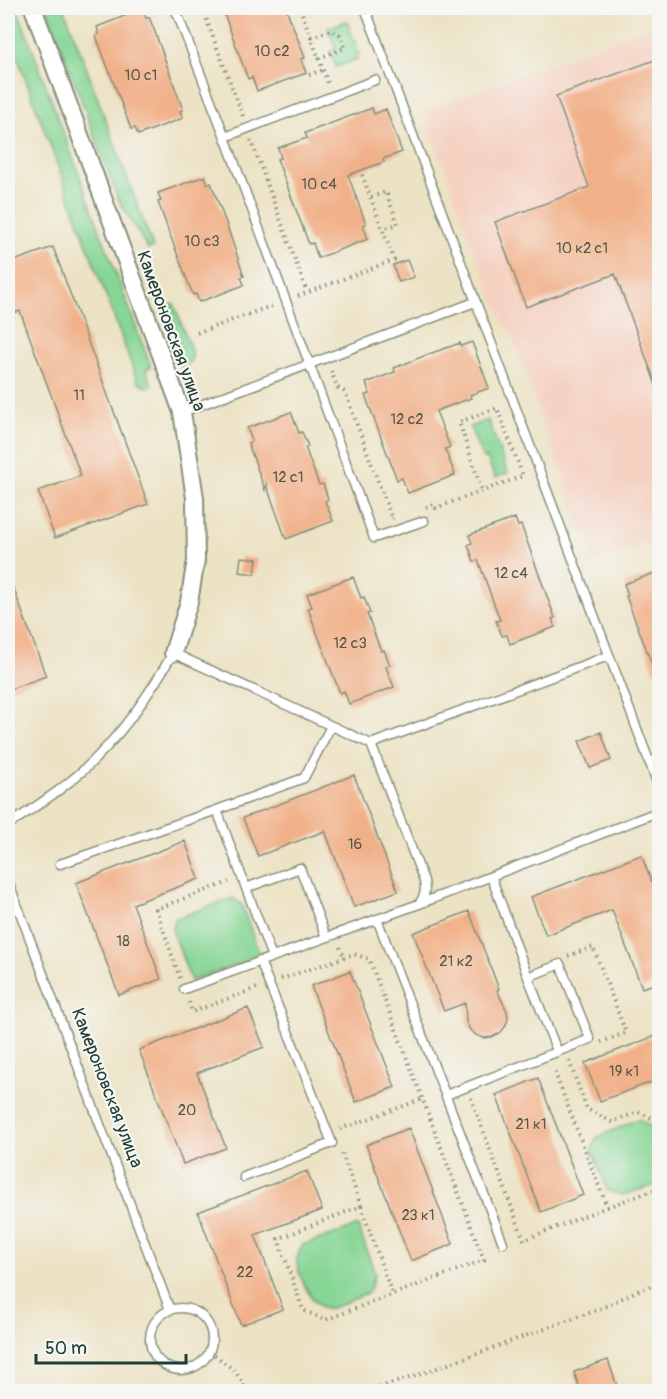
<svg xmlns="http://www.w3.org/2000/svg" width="667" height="1399" font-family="Pangolin,sans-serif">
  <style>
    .built { fill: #f5d2c2 }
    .green { fill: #87d695; stroke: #538a64; stroke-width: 1.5 }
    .building { fill: #f1b088 }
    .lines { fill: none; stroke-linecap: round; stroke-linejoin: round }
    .service-casing { stroke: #86907c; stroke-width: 11 }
    .minor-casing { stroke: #86907c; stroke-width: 20 }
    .path { stroke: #86907c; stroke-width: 4; stroke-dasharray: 1.5 4.5; stroke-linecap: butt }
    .service { stroke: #fff; stroke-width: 8 }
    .minor { stroke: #fff; stroke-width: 16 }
    .labels { text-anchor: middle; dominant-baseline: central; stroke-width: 4.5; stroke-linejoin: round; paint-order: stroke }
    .number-label { font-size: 15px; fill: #545a49 }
    .street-label { font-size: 18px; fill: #1f3d34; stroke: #f6f6f2 }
  </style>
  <rect width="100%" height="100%" fill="#f6f6f2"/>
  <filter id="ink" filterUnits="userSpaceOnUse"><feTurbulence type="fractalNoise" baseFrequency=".0167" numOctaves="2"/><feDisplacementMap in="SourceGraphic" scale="12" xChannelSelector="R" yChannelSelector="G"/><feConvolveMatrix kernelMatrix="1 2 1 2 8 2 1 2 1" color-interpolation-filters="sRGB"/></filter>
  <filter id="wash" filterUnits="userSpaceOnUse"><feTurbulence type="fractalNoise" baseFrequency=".008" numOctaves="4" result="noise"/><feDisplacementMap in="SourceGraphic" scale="24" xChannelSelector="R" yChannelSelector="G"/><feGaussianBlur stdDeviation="1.35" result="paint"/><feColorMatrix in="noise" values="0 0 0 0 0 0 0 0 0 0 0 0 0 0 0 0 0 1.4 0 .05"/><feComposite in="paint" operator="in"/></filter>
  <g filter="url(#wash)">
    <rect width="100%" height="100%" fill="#ece2c4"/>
    <path class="built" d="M659,24v514l-64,25 -83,-226 -18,-35 -71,-191z"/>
    <path class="green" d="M8,8h9l134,359 -5,2 6,17 -5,1 -9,-5 -130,-350z
      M47,8h17l89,239 -5,2 -30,-50z
      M347,21l12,33 -3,1 1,4 -21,8 -6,-16 6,-2 -8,-21z
      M174,304l19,51 -4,9 -8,3 -12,-62z
      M488,420l20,53 -13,5 -8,-20 -4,1 -13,-32z
      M233,898l9,7 18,51 -69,25 -19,-52 4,-11z
      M638,1119l21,12v53l-36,11 -15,-4 -16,-40 4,-13z
      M358,1226l17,48 -6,18c-12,5 -27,14 -39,16 -17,3 -31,-32 -33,-45 -1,-6 2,-12 5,-18z"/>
    <g id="blocks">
      <path class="building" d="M222,8h64l19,50 -4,1 5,14 -49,18 -5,-14 -4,2z
        M142,9l4,9 3,-1 6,15 28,78 -3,1 3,7 -45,17 -3,-7 -4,1 -35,-93 3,-2 -2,-7z
        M660,58v332h-2l-43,-116 -89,33 -31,-85 94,-35 -33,-91z
        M372,108l2,6 12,-5 16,43 -19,7 1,3 -36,13 18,49 -3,1 5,14 -50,19 -5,-15 -4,1 -32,-85 4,-1 -3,-10 29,-10 -2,-5z
        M205,176l3,8 3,-1 15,40 18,53 -3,1 3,8 -45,17 -3,-8 -3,1 -23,-60 -12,-33 3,-1 -3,-8z
        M53,247l95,257 -93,34 -17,-47 43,-15 -61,-165 -12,4v-52z
        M407,260l7,17 -15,5 -6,-17z
        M472,342l17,46 -19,7 1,3 -35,13 14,36 -5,2 10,26 -47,18 -6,-15 -5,2 -13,-35 -19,-50 5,-1 -4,-11 29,-11 -1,-4 35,-14 31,-11 1,3z
        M291,412l8,21 3,-1 6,14 -3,1 14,38 4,-1 5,15 -3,2 8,20 -47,18 -20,-55 -1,6 -17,-47 4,-2 -5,-13z
        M515,518l3,8 3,-1 34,93 -3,1 3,8 -45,17 -3,-9 -5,1 -6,-15 4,-1 -22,-60 -4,1 -6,-16 4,-2 -3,-8z
        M241,557l16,2 -2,15 -16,-2z
        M660,571v109h-2l-32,-84 2,-1 -4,-11z
        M8,576h1l37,100 -38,14z
        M353,577l8,21 3,-1 6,16 -3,1 14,37 3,-1 6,15 -4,2 8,20 -45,17 -5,-13 -4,2 -26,-68 -6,-17 4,-1 -5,-13z
        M601,732l10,28 -21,8 -11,-27z
        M354,775l44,116 -44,16 -29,-76 -67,25 -15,-38z
        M185,841l14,38 -66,25 28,75 -42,16 -43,-112z
        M641,855l19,48v79l-18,6 -30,-78 -66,25 -15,-38z
        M469,911l30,78 -2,1 10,21 1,8 -3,8 -5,6 -8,4 -8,1 -8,-3 -6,-5 -4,-8 -1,-19 -21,8 -31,-78z
        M350,971l45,116 -39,15 -45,-116z
        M248,1008l16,39 -67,26 29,75 -43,16 -44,-114z
        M660,1034v45l-60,22 -15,-38z
        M538,1078l45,117 -42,17 -45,-117z
        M409,1128l44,116 -42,17 -45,-116z
        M307,1171l15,39 -67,25 28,74 -42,16 -43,-113z
        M608,1360l11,32h-38l-7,-20z"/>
    </g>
  </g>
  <g filter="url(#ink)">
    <use href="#blocks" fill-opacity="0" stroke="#86907c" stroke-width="1.5"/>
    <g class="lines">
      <g class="service-casing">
        <path id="service" d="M175,8l50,129 149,401 50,-17
          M365,8l295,782
          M225,137l150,-57
          M182,412l293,-110
          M371,744l53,137c2,9 1,15 -5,23
          M649,762l11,-4
          M8,825c30,-20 63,-41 88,-67 31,-31 56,-68 77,-105l198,91 237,-88
          M60,864l157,-54
          M491,876l37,101
          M8,881l162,429
          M246,888l-29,-78 87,-32 27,-52
          M377,919l126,324
          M272,957l-26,-69 54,-20 26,69
          M184,989l235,-85 241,-93
          M446,1095l144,-56 -30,-75 -32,13 29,74
          M244,1177l88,-34 -72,-182
          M150 1339a31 31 0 1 1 62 0a31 31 0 1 1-62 0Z"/>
      </g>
      <g class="minor-casing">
        <path id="minor" d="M33,8l149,404 13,86 1,62 -7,42 -16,51"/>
      </g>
      <path class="path" d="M202,8l41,108
        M300,8l29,78
        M311,37l20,-7 9,5 5,13 -26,10
        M309,75l14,-5
        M251,140l56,152
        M371,197l15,-5 12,32 -15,5
        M298,296l96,-36 -33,-88
        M197,333l77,-28
        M331,371l7,18
        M338,388l7,4 47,127 1,-1
        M426,507l8,-3 2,4 87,-32 -26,-68 -38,14 23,68
        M340,947l4,10
        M568,956l25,-9 33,86 -25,9
        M180,978l-24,-69 73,-27
        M281,979l73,-25 15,5 115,301 -159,60 -22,-10 -25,-71 83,-33 -19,-53
        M189,1002l3,10 65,-24
        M569,1061l18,48 25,13 26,-10 22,10
        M471,1098l53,142 83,-33 -54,-139
        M340,1129l83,-30
        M361,1206l31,88
        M607,1207l53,-19
        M210,1351l26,21 11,20
        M362,1392l45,-13 193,-70 41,-20 19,-5"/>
      <use href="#service" class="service"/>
      <use href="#minor" class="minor"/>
    </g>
  </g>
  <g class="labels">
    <g class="number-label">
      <text x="272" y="51">10 с2</text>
      <text x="141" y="75">10 с1</text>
      <text x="319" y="184">10 с4</text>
      <text x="202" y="241">10 с3</text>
      <text x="582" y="248">10 к2 с1</text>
      <text x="79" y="395">11</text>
      <text x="407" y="419">12 с2</text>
      <text x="288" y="477">12 с1</text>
      <text x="511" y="573">12 с4</text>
      <text x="350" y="643">12 с3</text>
      <text x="355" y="844">16</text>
      <text x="123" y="941">18</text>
      <text x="456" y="961">21 к2</text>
      <text x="624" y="1071">19 к1</text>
      <text x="187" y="1110">20</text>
      <text x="531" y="1124">21 к1</text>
      <text x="418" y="1215">23 к1</text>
      <text x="245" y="1272">22</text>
    </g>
    <g class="street-label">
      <text transform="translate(171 331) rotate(70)">Камероновская улица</text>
      <text transform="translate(107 1088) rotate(69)">Камероновская улица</text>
    </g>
  </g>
  <rect width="667" height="1399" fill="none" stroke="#f6f6f2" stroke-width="30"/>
  <path d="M36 1354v9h150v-9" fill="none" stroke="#1f3d34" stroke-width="3"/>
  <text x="45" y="1354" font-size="18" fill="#1f3d34" stroke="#f6f6f2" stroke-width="4.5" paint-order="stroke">50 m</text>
</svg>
